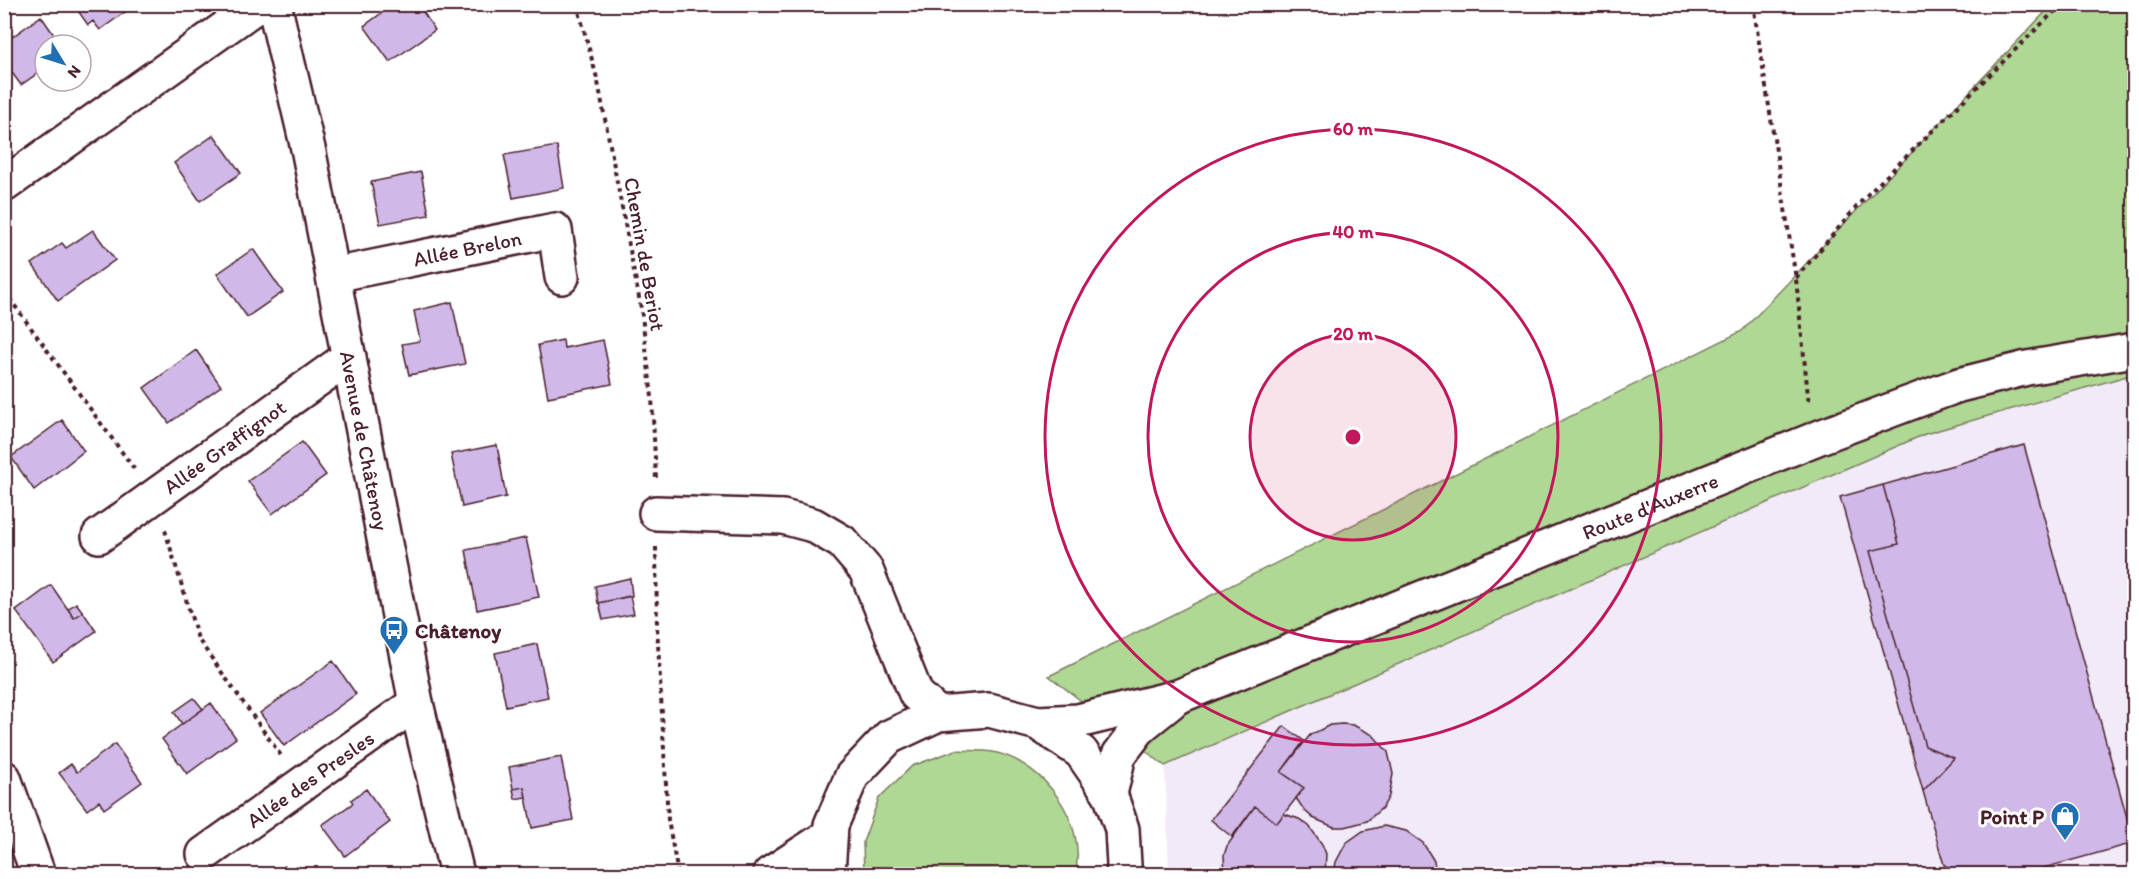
<svg xmlns="http://www.w3.org/2000/svg" width="2139" height="879" font-family="Itim,sans-serif">
  <style>
    .built { fill: #f1eaf8 }
    .green { fill: #afd895; stroke: #7c7c60; stroke-width: 1.5 }
    .building { fill: #d0b9e8; stroke: #4a1f2b; stroke-width: 1.5 }
    .lines { fill: none; stroke-linecap: round; stroke-linejoin: round }
    .minor-casing { stroke: #4a1f2b; stroke-width: 38 }
    .path { stroke: #4a1f2b; stroke-width: 4; stroke-dasharray: 4.5 4.5; stroke-linecap: butt }
    .minor { stroke: #fff; stroke-width: 33 }
    .ring { fill: none; stroke: #c2185b; stroke-width: 3 }
    .labels { text-anchor: middle; dominant-baseline: central; stroke-width: 6; stroke-linejoin: round; paint-order: stroke }
    .street-label { font-size: 21px; fill: #4a1f2b; stroke: #fff }
    .poi-label { font-size: 21px; font-weight: bold; fill: #4a1f2b; stroke: #fff; text-anchor: start }
    .centre { fill: #c2185b; stroke: #fff; stroke-width: 3 }
    .ring-label { font-size: 18px; text-anchor: middle; font-weight: bold; fill: #c2185b; stroke: #fff; stroke-width: 6; stroke-linejoin: round; paint-order: stroke }
  </style>
  <rect width="100%" height="100%" fill="#fff"/>
  <filter id="ink" filterUnits="userSpaceOnUse"><feTurbulence type="fractalNoise" baseFrequency=".0167" numOctaves="2"/><feDisplacementMap in="SourceGraphic" scale="12" xChannelSelector="R" yChannelSelector="G"/><feConvolveMatrix kernelMatrix="1 2 1 2 8 2 1 2 1" color-interpolation-filters="sRGB"/></filter>
  <g filter="url(#ink)">
    <path class="built" d="M2127,375l7,37v462h-965l-4,-108 220,-102 540,-230z"/>
    <path class="green" d="M2052,5h82v369l-209,60 -760,332 -116,-90 693,-345z
      M956,750c12,1 25,0 37,2 51,10 95,71 82,122h-211l-1,-32 16,-44 33,-32z"/>
    <path class="building" d="M81,4h55l-36,26 -7,-9 -5,4 -12,-17z
      M394,4h24l17,26 -45,32 -26,-36z
      M41,16l20,29h-16v23l-24,17 -17,-23v-19z
      M214,135l27,38 -41,28 -26,-38z
      M557,146l7,42 -51,10 -9,-43z
      M421,172l8,43 -49,9 -9,-42z
      M93,230l22,30 -57,41 -26,-37 30,-21 4,5z
      M253,249l30,43 -36,25 -30,-43z
      M452,302l13,62 -56,11 -7,-31 18,-3 -6,-30z
      M563,340l1,8 39,-8 9,44 -64,13 -10,-52z
      M196,350l25,36 -52,37 -25,-35z
      M62,420l22,31 -50,39 -23,-33z
      M302,442l24,33 -54,39 -24,-33z
      M497,445l9,52 -44,10 -11,-53z
      M2024,445l110,398 -112,31h-59l-19,-9 -21,-74 31,-33 -29,-12 -55,-195 29,-7 -16,-59z
      M1883,485l16,59 -29,7 55,195 29,12 -31,33 -83,-294z
      M526,538l13,59 -62,13 -11,-60z
      M630,578l2,18 -34,7 -3,-17z
      M51,585l23,33 9,-6 13,19 -43,31 -37,-51z
      M630,596l4,18 -31,6 -4,-17z
      M76,603l7,9 -9,6 -6,-9z
      M537,644l11,53 -42,9 -11,-53z
      M333,661l23,33 -72,52 -24,-33z
      M194,698l9,11 -21,15 -8,-12z
      M211,703l25,35 -49,36 -25,-35z
      M1342,724l11,1 20,10 15,17 5,22 -4,22 -6,11 -16,14 -22,6h-11l-21,-9 -9,-8 -8,-12 8,-10 -23,-16 29,-37 20,-10z
      M1284,726l20,15 -23,31 23,16 -27,35 -22,-17 -23,31 -21,-17z
      M115,744l27,38 -38,27 -5,-8 -12,9 -28,-37 12,-9 6,8z
      M561,757l12,63 -41,8 -8,-41 -11,2 -4,-22z
      M524,787l2,10 -11,2 -2,-10z
      M366,789l24,33 -45,34 -23,-31 31,-22 -2,-3z
      M1255,806l22,17 7,-9 15,5 10,7 13,18 4,10 -1,20h-100l-1,-19 3,-9z
      M1384,826l22,5 17,12 11,18 2,13h-102l2,-12 10,-19 17,-12z
      M285,866l6,8h-18z"/>
    <g class="lines">
      <g class="minor-casing">
        <g id="minor">
          <path id="s1" d="M274,4l35,149 107,550 41,171"/>
          <path d="M4,185l255,-181"/>
          <path id="s2" d="M334,275l221,-45 7,47"/>
          <path d="M656,513l127,4 30,8 29,17 24,28 50,124 22,20"/>
          <path id="s3" d="M99,536l250,-179"/>
          <path id="s4" d="M1038,723l40,-2 99,-24 643,-260 87,-33 52,-19 68,-17 107,-18"/>
          <path d="M4,778l34,96"/>
          <path d="M1110,794l9,-39 22,-29 30,-24"/>
          <path id="s5" d="M204,854l212,-151"/>
          <path d="M770,874l60,-39"/>
          <path d="M828,874l3,-49 21,-49 37,-39 49,-23 51,-4 49,13 43,29 29,42 12,35 2,36 -1,9"/>
        </g>
      </g>
      <path class="path" d="M577,4l21,78 43,226 11,89 4,82
        M1753,4l43,275 13,126
        M1796,278l69,-81 197,-193
        M4,291l131,179
        M165,530l33,109 84,118
        M656,547l1,79 11,194 10,54"/>
      <use href="#minor" class="minor"/>
    </g>
  </g>
  <circle cx="1353" cy="437" r="103" fill="#c2185b" fill-opacity=".12"/>
  <g class="ring">
    <circle cx="1353" cy="437" r="103"/>
    <circle cx="1353" cy="437" r="205"/>
    <circle cx="1353" cy="437" r="308"/>
  </g>
  <defs>
    <g id="bus-pin" transform="scale(1.5)"><path d="M0 17L-7.5 6A9.5 9.5 0 1 1 7.5 6Z" fill="#1f6fb2" stroke="#fff"/><path d="M-5-6H5V4H4V6H2V4H-2V6H-4V4H-5ZM-3.5-4V0h7V-4ZM-3.5 1.2v1.5H-2V1.2ZM2 1.2v1.5H3.5V1.2Z" fill="#fff"/></g>
    <g id="shop-pin" transform="scale(1.5)"><path d="M0 17L-7.5 6A9.5 9.5 0 1 1 7.5 6Z" fill="#1f6fb2" stroke="#fff"/><path d="M-5-2.5h2.3a2.7 3.5 0 0 1 5.4 0H5L5.5 6h-11ZM-1.5-2.5h3a1.5 2.3 0 0 0-3 0Z" fill="#fff"/></g>
  </defs>
  <g fill-rule="evenodd">
    <use href="#bus-pin" x="394" y="630"/>
    <use href="#shop-pin" x="2065" y="816"/>
  </g>
  <g class="labels">
    <g class="street-label">
      <text stroke="none"><textPath href="#s2" startOffset="136">Allée Brelon</textPath></text>
      <text transform="translate(645 254) rotate(80)">Chemin de Beriot</text>
      <text stroke="none"><textPath href="#s1" startOffset="446">Avenue de Châtenoy</textPath></text>
      <text stroke="none"><textPath href="#s3" startOffset="154">Allée Graffignot</textPath></text>
      <text stroke="none"><textPath href="#s4" startOffset="652">Route d'Auxerre</textPath></text>
      <text stroke="none"><textPath href="#s5" startOffset="130">Allée des Presles</textPath></text>
    </g>
    <g class="poi-label">
      <text x="415" y="630">Châtenoy</text>
      <text x="2044" y="816" text-anchor="end">Point P</text>
    </g>
  </g>
  <circle cx="1353" cy="437" r="9" class="centre"/>
  <g class="ring-label">
    <text x="1353" y="135">60 m</text>
    <text x="1353" y="238">40 m</text>
    <text x="1353" y="340">20 m</text>
  </g>
  <rect width="2139" height="879" fill="none" stroke="#fff" stroke-width="24"/>
  <rect x="12" y="12" width="2115" height="855" fill="none" stroke="#4a1f2b" stroke-width="2" filter="url(#ink)"/>
  <g transform="translate(63 63) rotate(128)"><circle r="28" fill="#ffffff" stroke="#b7a5aa" stroke-width="1.5"/>
  <path d="M0-4.5L10 22L0 15L-10 22Z" fill="#1f6fb2"/>
  <text y="-9" font-size="16" font-weight="bold" text-anchor="middle" fill="#4a1f2b">N</text>
  </g>
</svg>
